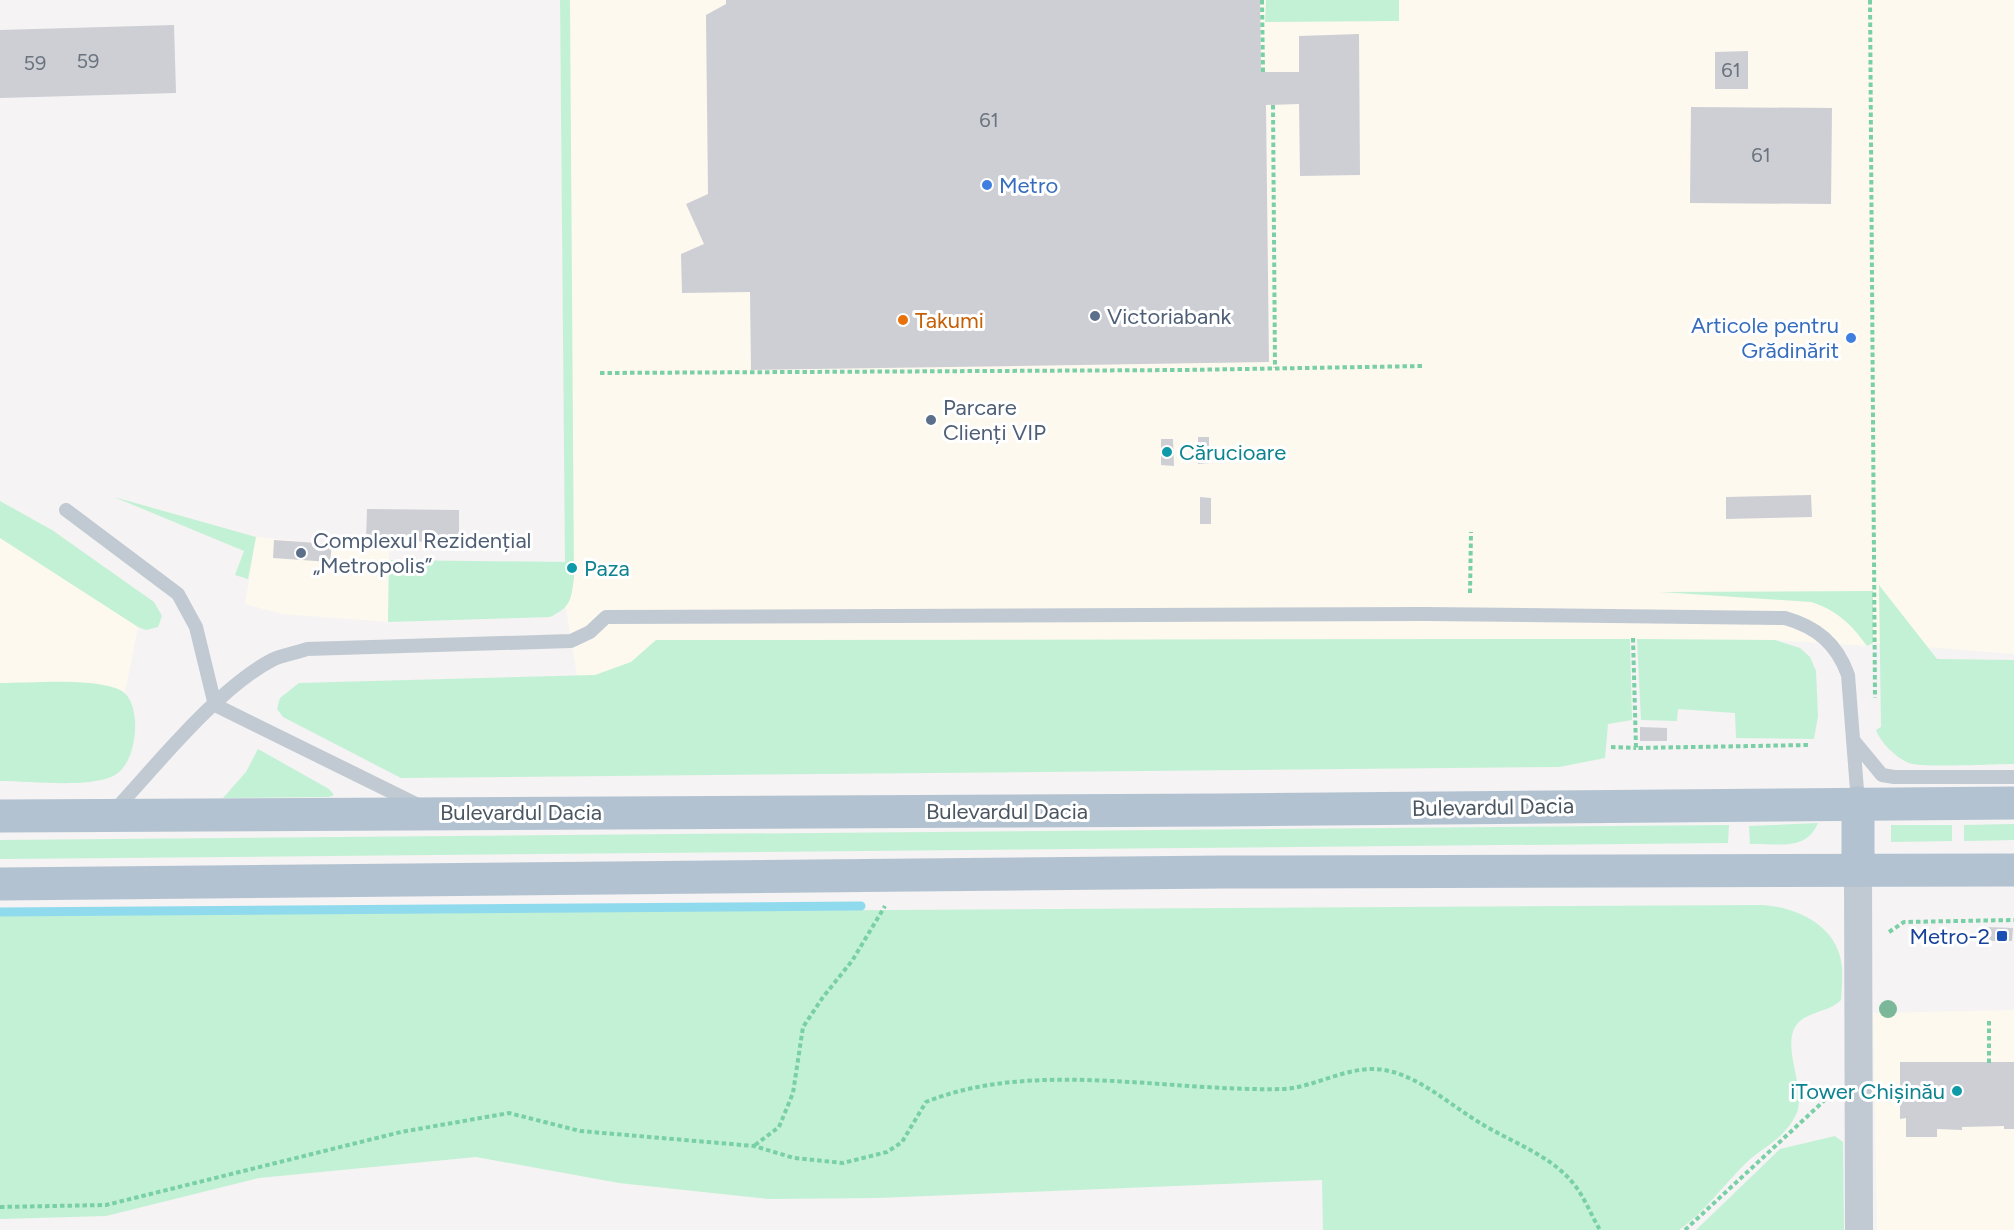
<svg xmlns="http://www.w3.org/2000/svg" width="2014" height="1230" font-family="Figtree,sans-serif">
  <style>
    .commercial { fill: #fdf9ef }
    .green { fill: #c3f1d5 }
    .lines { fill: none; stroke-linecap: round; stroke-linejoin: round }
    .stream { stroke: #90daee; stroke-width: 9 }
    .building { fill: #cdcfd5 }
    .path { stroke: #7ad0a6; stroke-width: 4; stroke-dasharray: 4.5 3; stroke-linecap: butt }
    .service { stroke: #c1cad2; stroke-width: 14 }
    .minor { stroke: #c1cad2; stroke-width: 28 }
    .primary { stroke: #b3c2d1; stroke-width: 33 }
    .tree { fill: #7bb799 }
    .shop-dot { fill: #3f7fe0; stroke: #fff; stroke-width: 2 }
    .service-dot { fill: #5c6f8a; stroke: #fff; stroke-width: 2 }
    .food-dot { fill: #e8710a; stroke: #fff; stroke-width: 2 }
    .culture-dot { fill: #0f9aa8; stroke: #fff; stroke-width: 2 }
    .transit-dot { fill: #1a4fb4; stroke: #fff; stroke-width: 2 }
    .labels { text-anchor: middle; dominant-baseline: central; stroke-width: 6; stroke-linejoin: round; paint-order: stroke }
    .number-label { font-size: 20px; fill: #6b747e }
    .shop-label { font-size: 22px; fill: #366cbe; stroke: #fff; text-anchor: start }
    .service-label { font-size: 22px; fill: #4e5e75; stroke: #fff; text-anchor: start }
    .food-label { font-size: 22px; fill: #c56008; stroke: #fff; text-anchor: start }
    .culture-label { font-size: 22px; fill: #0d838f; stroke: #fff; text-anchor: start }
    .street-label { font-size: 22px; fill: #4a5661; stroke: #fff }
    .transit-label { font-size: 22px; fill: #164399; stroke: #fff; text-anchor: end }
  </style>
  <rect width="100%" height="100%" fill="#f5f3f3"/>
  <path class="commercial" d="M560,0h1454v654l-141,-11 -6,3 -92,-6h-1119l-25,22 -36,13 -18,1 -11,-67z
    M0,501l52,29 89,65 -3,32 -13,66 -10,-5 -37,-4 -78,-1z
    M256,537l133,13 -1,72 -106,-8 -37,-10z
    M2014,1010v220h-137l-4,-217z"/>
  <path class="green" d="M560,0h10l4,578c-3,22 -3,29 -24,39l-162,5 1,-62 176,2z
    M1266,0h133v21l-134,1z
    M114,497l142,40 -8,42 -13,-4 9,-24z
    M0,501l52,29 102,72 8,14 -4,11 -12,3 -8,-3 -138,-89z
    M1879,585l58,74 77,1v104c-19,0 -91,4 -105,-1 -14,-6 -28,-20 -33,-33l5,-3z
    M1873,591v52l-6,3c-15,-21 -30,-36 -56,-44l-151,-10z
    M1630,639l2,81 -24,4 -3,34 -46,9 -1158,11 -118,-61 -6,-8 3,-11 19,-15 296,-8 36,-13 25,-22z
    M1637,639l138,1 25,8 10,9 6,14 2,45 -4,23 -78,-1 -1,-25 -57,-4 -1,12 -36,-1z
    M0,683c32,0 86,-5 115,5 15,4 19,19 20,33 1,18 -4,48 -24,56 -28,11 -80,4 -111,4z
    M258,749l71,40 5,6 -5,2 -106,1 23,-26z
    M1818,823c-12,29 -41,20 -68,21l-1,-18z
    M2014,824v16l-50,1v-16z
    M1729,825l-1,18 -1728,16v-19z
    M1891,825h61v16l-61,1z
    M1763,905c30,2 66,17 76,48 5,14 3,31 2,47 -12,13 -37,11 -46,27 -12,21 9,59 3,82 -2,8 -9,18 -15,24 -10,11 -24,18 -36,29 -23,22 -42,50 -68,68h-356l-1,-50 -444,18 -110,1 -149,-16 -143,-26 -217,21 -153,38 -106,3v-304z
    M1835,1136l8,6 1,88h-148l84,-81z"/>
  <g class="lines">
    <path class="stream" d="M0,912l861,-6"/>
  </g>
  <path class="building" d="M726,0h534l1,72h38v-36l60,-2 1,141 -60,1 -1,-72 -33,1 3,257 -518,8 -1,-78 -68,1 -1,-39 23,-10 -18,-40 22,-10 -2,-179 20,-11z
    M174,25l2,68 -176,5v-68z
    M1748,51v38h-33v-37z
    M1691,107l141,1 -1,96 -141,-1z
    M1198,437h11v26l-11,1z
    M1161,439h12l1,27 -13,-1z
    M1811,495l1,22 -86,2v-22z
    M1200,497l11,1v26h-11z
    M367,509l92,1v32l-93,-1z
    M274,540l58,4 -2,18 -57,-4z
    M1640,727l27,1v13h-27z
    M1986,927l27,1 -1,13h-26z
    M1900,1062h114v67h-10v-3l-42,1v3l-25,-1v8h-31v-19l-6,1z"/>
  <g class="lines">
    <path class="path" d="M1262,0l1,72
      M1870,0l5,698
      M1273,105l2,263
      M600,373l583,-3 241,-4
      M1470,593l1,-61
      M1633,638l3,110 173,-3
      M1611,747l25,1
      M1889,932l15,-10 110,-2
      M1989,1021v42
      M755,1145l24,-18 14,-34 10,-66 20,-30 29,-36 33,-55
      M0,1207l106,-2 295,-73 108,-19 71,18 174,15 40,12 49,5 44,-11 15,-10 24,-40c106,-43 243,-10 356,-13 33,-1 67,-25 102,-19 36,6 67,36 98,54 31,19 68,31 91,59 11,13 18,32 27,47
      M1685,1230l142,-132"/>
    <path class="service" d="M66,510l112,84 18,33 19,78
      M215,705l205,101
      M1853,740l29,35 12,2h120
      M113,812c42,-45 105,-124 159,-152 10,-5 24,-7 35,-11l264,-8 19,-9 16,-15 819,-3 360,4c32,9 52,26 63,57l10,128"/>
    <path class="minor" d="M1858,870l1,360"/>
    <path class="primary" d="M0,816l1220,-6 794,-7
      M1858,870v-67
      M0,884l1223,-12 791,-2"/>
  </g>
  <circle class="tree" cx="1888" cy="1009" r="9"/>
  <g class="shop-dot">
    <circle cx="987" cy="185" r="6"/>
    <circle cx="1851" cy="338" r="6"/>
  </g>
  <g class="service-dot">
    <circle cx="1095" cy="316" r="6"/>
    <circle cx="931" cy="420" r="6"/>
    <circle cx="301" cy="553" r="6"/>
  </g>
  <circle class="food-dot" cx="903" cy="320" r="6"/>
  <g class="culture-dot">
    <circle cx="1167" cy="452" r="6"/>
    <circle cx="572" cy="568" r="6"/>
    <circle cx="1957" cy="1091" r="6"/>
  </g>
  <rect class="transit-dot" x="1996" y="930" width="12" height="12" rx="3"/>
  <g class="labels">
    <g class="number-label">
      <text x="88" y="61">59</text>
      <text x="35" y="63">59</text>
      <text x="1731" y="70">61</text>
      <text x="989" y="120">61</text>
      <text x="1761" y="155">61</text>
    </g>
    <g class="shop-label">
      <text x="999" y="185">Metro</text>
      <text x="1839" y="325" text-anchor="end">Articole pentru<tspan x="1839" dy="25">Grădinărit</tspan></text>
    </g>
    <g class="service-label">
      <text x="1107" y="316">Victoriabank</text>
      <text x="943" y="407">Parcare<tspan x="943" dy="25">Clienți VIP</tspan></text>
      <text x="313" y="540">Complexul Rezidențial<tspan x="313" dy="25">„Metropolis”</tspan></text>
    </g>
    <g class="food-label">
      <text x="915" y="320">Takumi</text>
    </g>
    <g class="culture-label">
      <text x="1179" y="452">Cărucioare</text>
      <text x="584" y="568">Paza</text>
      <text x="1945" y="1091" text-anchor="end">iTower Chișinău</text>
    </g>
    <g class="street-label">
      <text transform="translate(1493 807) rotate(-1)">Bulevardul Dacia</text>
      <text x="1007" y="811">Bulevardul Dacia</text>
      <text x="521" y="812">Bulevardul Dacia</text>
    </g>
    <g class="transit-label">
      <text x="1990" y="936">Metro-2</text>
    </g>
  </g>
</svg>
